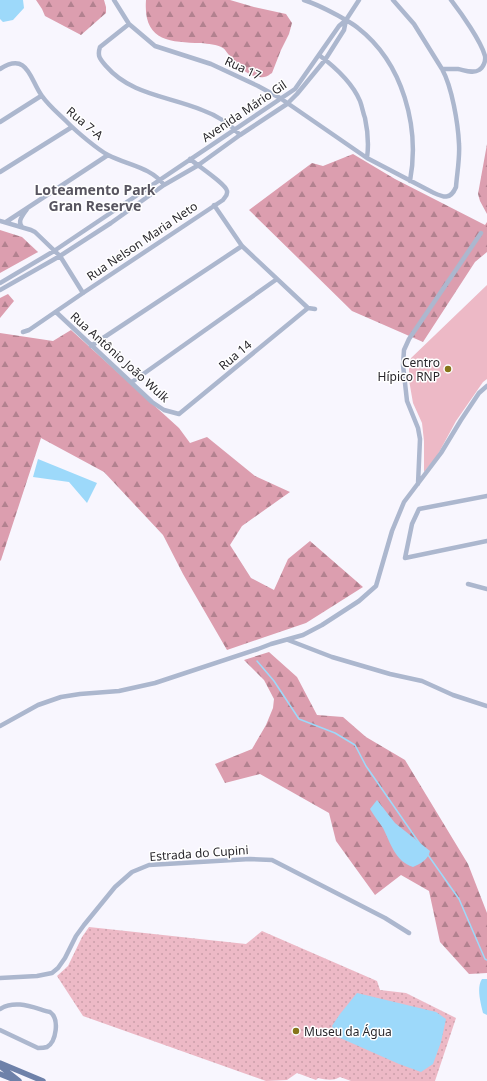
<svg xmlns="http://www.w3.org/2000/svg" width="487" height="1081" font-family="'Noto Sans',sans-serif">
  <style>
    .forest { fill: url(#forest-firs) }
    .park { fill: url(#park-dots) }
    .garden { fill: #edb9c6 }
    .water { fill: #9dd9fa }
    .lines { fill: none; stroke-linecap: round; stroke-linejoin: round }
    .stream { stroke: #9dd9fa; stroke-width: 1.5 }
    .minor { stroke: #acb7ce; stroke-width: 4.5 }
    .major { stroke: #6e81a9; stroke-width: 5.5 }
    .poi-dot { fill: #857519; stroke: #fff; stroke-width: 1.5 }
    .labels { text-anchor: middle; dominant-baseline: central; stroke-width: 3; stroke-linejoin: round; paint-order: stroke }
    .street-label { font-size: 12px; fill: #29272c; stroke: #fff }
    .poi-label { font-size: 12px; fill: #29272c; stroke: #fff; text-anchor: end }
    .quarter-label { font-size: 14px; font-weight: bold; fill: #585560; stroke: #fff }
  </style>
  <defs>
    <pattern id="forest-firs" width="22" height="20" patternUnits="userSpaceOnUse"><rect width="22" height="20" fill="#dc9eaf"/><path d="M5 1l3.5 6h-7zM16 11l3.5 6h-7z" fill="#b2818f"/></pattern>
    <pattern id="park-dots" width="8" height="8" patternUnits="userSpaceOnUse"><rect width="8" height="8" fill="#edb9c6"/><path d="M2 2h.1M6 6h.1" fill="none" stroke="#cb9faa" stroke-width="1.8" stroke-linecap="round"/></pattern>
  </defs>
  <rect width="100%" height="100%" fill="#f8f6fe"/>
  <path class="forest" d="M36,0h68l2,7v6l-25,22 -36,-19 -3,-7z
    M146,0h84l24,7 32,7 6,9 -3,11 -8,16 -9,23c-2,1 -5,4 -8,4 -15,2 -27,-12 -35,-22 -2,-2 -4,-6 -6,-7 -6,-4 -15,-4 -22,-5 -32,-1 -58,-2 -55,-43z
    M487,144v70l-7,-13 -2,-7z
    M353,154l42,25 90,46 2,-3v30l-12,10 -52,80 -71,-31 -103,-101 63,-47 11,3z
    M0,230l22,7 16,15 -38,21z
    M8,294l6,7 -14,17v-20z
    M71,330l108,98 11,15 17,-6 48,39 35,16 -48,34 -12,19 21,33 23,12 14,-31 22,-18 53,46 -57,36 -79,27 -44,-76 -20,-39 -59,-63 -63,-34 -40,122 -1,1v-228l53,8z
    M269,652l28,25 20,38 26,2 23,20 39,23 63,104 19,49v60l-18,1 -29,-32 -11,-51 -28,-16 -26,20 -39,-54 -7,-28 -69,-39 -35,9 -10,-19 37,-15 14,-24 7,-17 1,-9 -10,-19 -20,-20z"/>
  <path class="park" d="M89,927l157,17 16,-13 115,50 3,9 26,3 50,25 -21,63h-84l-11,-4c-7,4 -13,3 -22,1l-2,2 -19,-7 -10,7 -21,1 -183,-65 -26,-40 11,-10 14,-29z"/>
  <path class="garden" d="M487,285v94l-4,3 -27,39 -19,35 -13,16v-31l-2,-18 -9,-20 -4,-23v-20z"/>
  <path class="water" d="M0,0h23l1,8 -11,12 -10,2 -3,-3z
    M38,459l59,24 -10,20 -18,-21 -36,-5z
    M377,800l18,23 35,28c-2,9 -10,13 -17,16 -18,-6 -22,-23 -30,-39 -4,-6 -9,-12 -13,-19z
    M482,979h5v36l-4,-2c-2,-9 -7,-25 -1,-34z
    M357,993l79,19 10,7 -5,23 -8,22 -12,8 -22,-8 -61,-27 -6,-11 8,-12z"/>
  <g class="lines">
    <path class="stream" d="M257,661l17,20 25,38 36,14 20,12 11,21 54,78
      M428,855l31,44 26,60 2,1"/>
    <path class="minor" d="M114,0l15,24 26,22 56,18 47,22 22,12 87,60 65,34c11,5 18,9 24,-5 1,-14 4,-29 3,-43 -1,-21 -7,-57 -17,-75l-28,-45 -21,-24
      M304,0c12,4 22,9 33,15 7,4 15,8 21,13 45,35 62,99 52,153
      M129,24l-29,23c-3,9 0,12 6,19 25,29 62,30 96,44 14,5 28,14 38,25
      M319,55c16,12 33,27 41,46 2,5 3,12 5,17 3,14 4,26 2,40
      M0,69c28,-18 30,11 42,27 7,10 17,18 26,27 9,9 29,26 40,32 19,10 43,12 56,30
      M442,69c5,0 11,0 16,0 6,1 15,5 21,1 4,-2 7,-9 6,-14 -4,-15 -24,-43 -34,-56
      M0,122l41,-26
      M0,172l72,-45
      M214,205l28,41 66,62 7,1
      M0,221l31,9 4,2 25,24 23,37
      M6,222l102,-67
      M22,227c-5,-6 1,-12 5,-18
      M0,283l54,-32 241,-162 44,-63 7,-6 13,-20
      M0,290l60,-34 51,-33 53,-38 33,-19 43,-31 47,-31 10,-10 28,-34 19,-30 2,-10
      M56,312l96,90 12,8 15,4 129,-106
      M23,332l6,-2 54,-37 140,-93c2,-3 5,-5 4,-9 -1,-7 -29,-25 -37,-32
      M91,346l151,-100
      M132,382l145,-103
      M418,484l2,-45 -2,-11 -11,-27 -4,-36 1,-15 5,-11 72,-106
      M487,496l-68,13 -7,15 -7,34 82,-17
      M468,584l19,5
      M288,640l44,17 58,17 32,7 31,14 34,11
      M0,726l38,-21 23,-8 19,-3 39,-3 36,-8 103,-34 13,-5 32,-9 19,-10 37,-24 17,-15 16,-55 12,-29 37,-49 20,-33 18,-27 8,-7
      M0,978l37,-2 15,-3 6,-5 7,-10 11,-22 8,-11 31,-38 17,-15 17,-7 101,-6 22,1 113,58 24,15
      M0,1009c16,-10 34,-1 50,3 10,7 6,30 -3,35 -3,1 -6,1 -9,1l-38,-18"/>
    <path class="major" d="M0,1063l43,18
      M0,1066l19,15
      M0,1074l15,6"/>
  </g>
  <g class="poi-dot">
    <circle cx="448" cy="369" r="4"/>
    <circle cx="296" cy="1031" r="4"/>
  </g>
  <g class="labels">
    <g class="street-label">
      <text transform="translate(243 68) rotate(25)">Rua 17</text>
      <text transform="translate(244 111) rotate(-34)">Avenida Mário Gil</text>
      <text transform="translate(85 123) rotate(40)">Rua 7-A</text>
      <text transform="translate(142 241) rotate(-34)">Rua Nelson Maria Neto</text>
      <text transform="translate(235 355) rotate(-40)">Rua 14</text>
      <text transform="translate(120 357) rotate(42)">Rua Antônio João Wulk</text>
      <text transform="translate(199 853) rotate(-4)">Estrada do Cupini</text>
    </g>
    <g class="poi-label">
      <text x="440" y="362">Centro<tspan x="440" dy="14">Hípico RNP</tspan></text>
      <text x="304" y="1031" text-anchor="start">Museu da Água</text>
    </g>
    <g class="quarter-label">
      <text x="95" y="189">Loteamento Park<tspan x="95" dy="16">Gran Reserve</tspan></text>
    </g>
  </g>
</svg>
